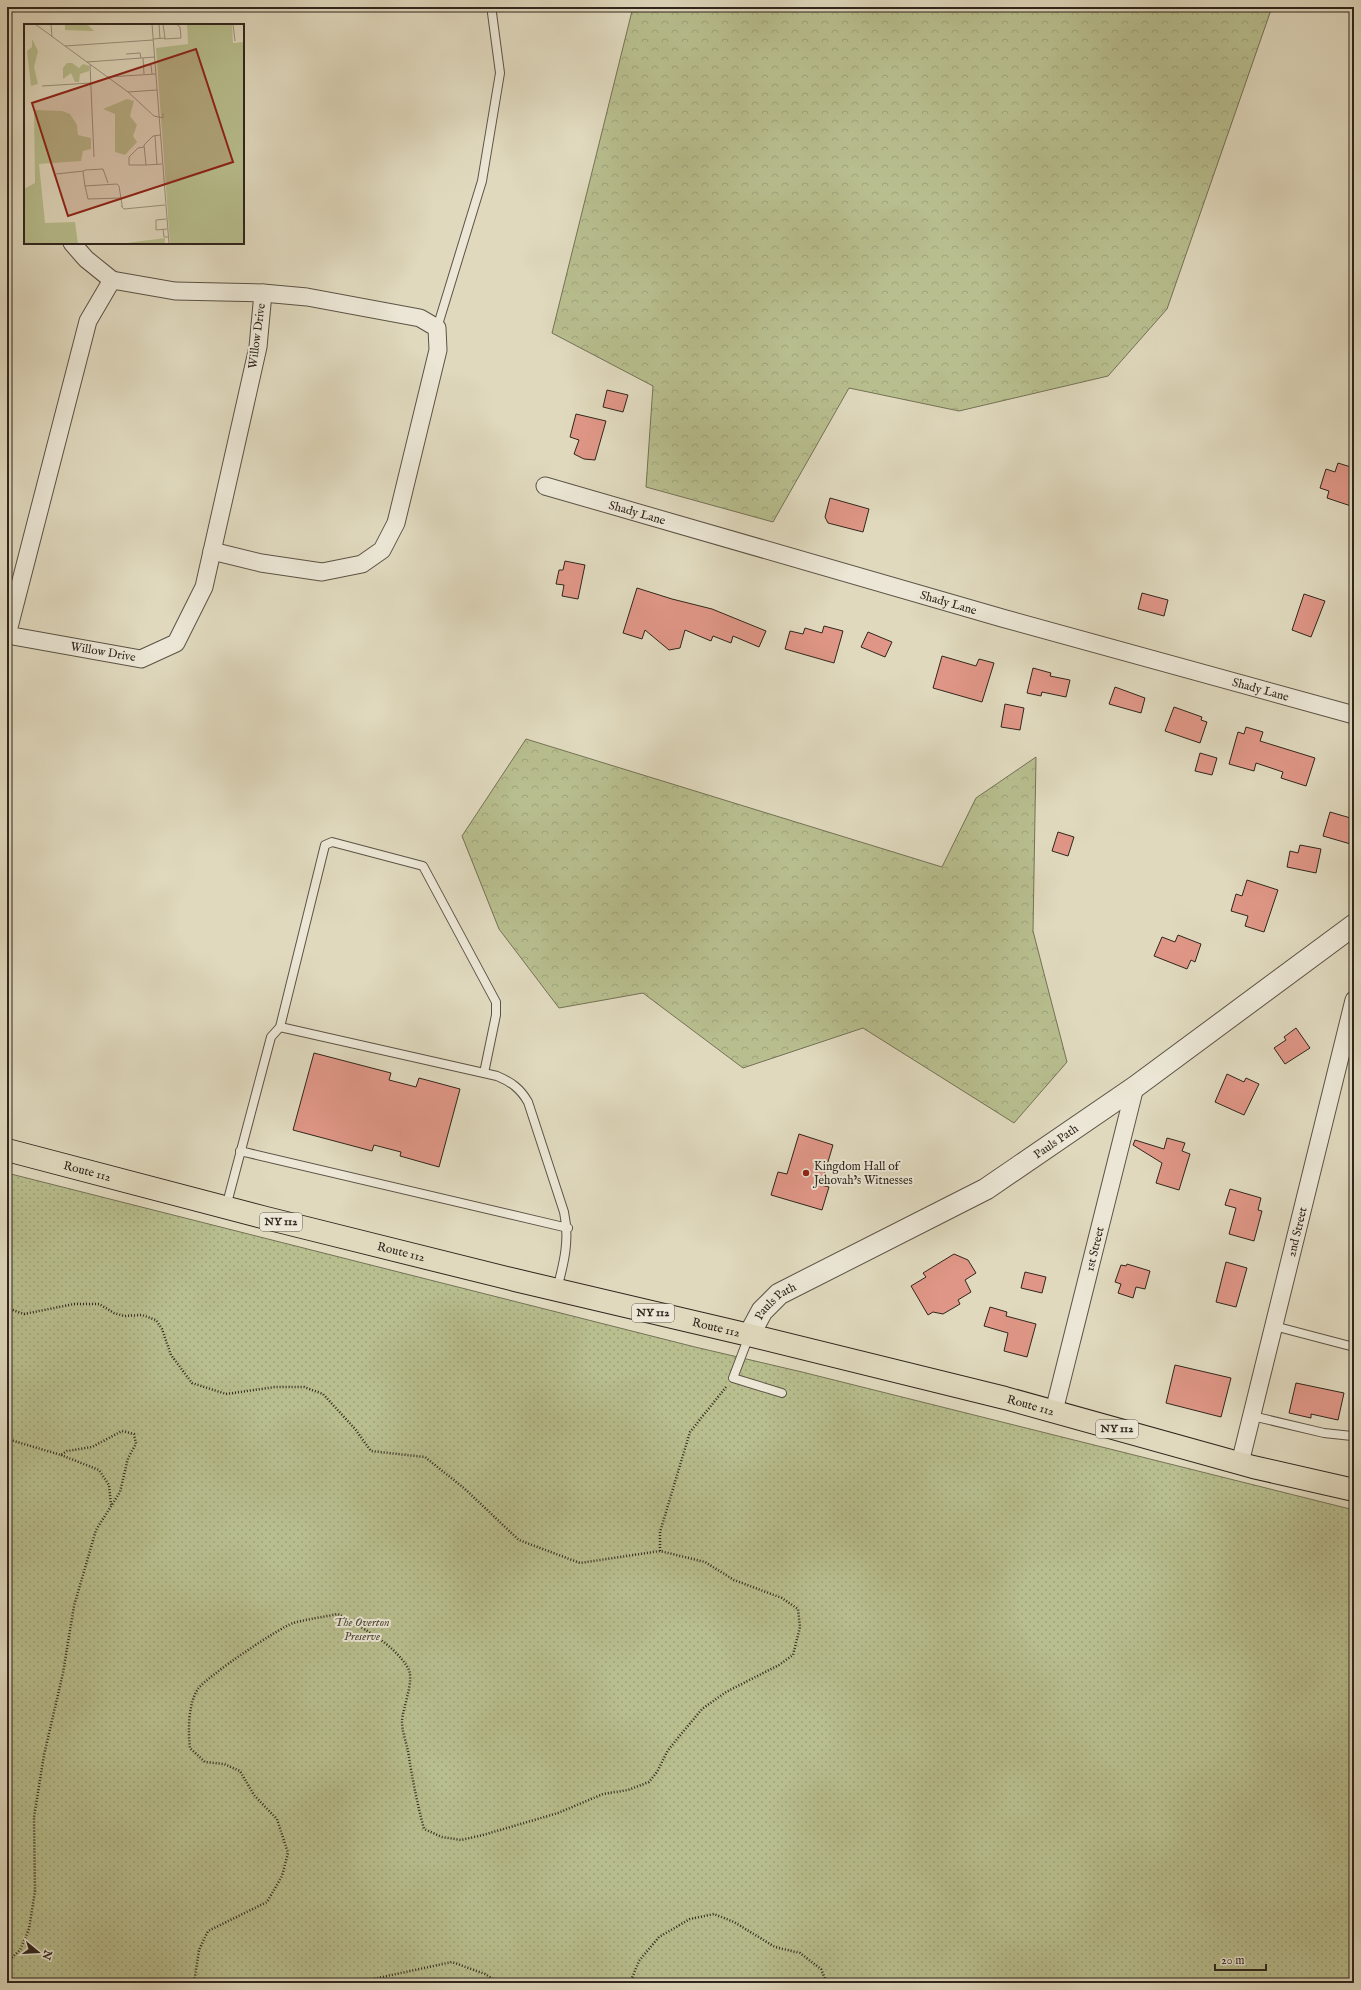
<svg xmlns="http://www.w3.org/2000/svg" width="1361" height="1990" font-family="'IM FELL English',serif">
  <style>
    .forest { fill: url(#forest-crowns); stroke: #747256 }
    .park { fill: url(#park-dots); stroke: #747256 }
    .building { fill: #df9686; stroke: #30261d }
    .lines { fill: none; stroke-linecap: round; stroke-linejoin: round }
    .service-casing { stroke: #5c5345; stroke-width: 10 }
    .minor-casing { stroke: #5c5345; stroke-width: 19 }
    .tertiary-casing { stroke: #5c5345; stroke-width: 23 }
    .primary-casing { stroke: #30261d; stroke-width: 24 }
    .path { stroke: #30261d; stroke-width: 2.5; stroke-dasharray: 1 2; stroke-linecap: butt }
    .service { stroke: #ebe6d5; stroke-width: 8 }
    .minor { stroke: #ebe6d5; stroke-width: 17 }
    .tertiary { stroke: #ebe6d5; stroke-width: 21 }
    .primary { stroke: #e0d9be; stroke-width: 22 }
    .poi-dot { fill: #8f2418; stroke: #ebe6d5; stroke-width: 1.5 }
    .labels { text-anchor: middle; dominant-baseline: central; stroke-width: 4; stroke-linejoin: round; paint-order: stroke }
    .shield { fill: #ebe6d5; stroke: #686054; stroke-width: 1 }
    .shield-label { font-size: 11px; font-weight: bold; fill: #30261d }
    .street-label { font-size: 12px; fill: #30261d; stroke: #ebe6d5 }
    .poi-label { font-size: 12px; fill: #30261d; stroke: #ebe6d5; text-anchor: start }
    .park-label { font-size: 12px; font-style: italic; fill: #524c39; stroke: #ebe6d5 }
    .inset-road { fill: none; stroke: #9a917e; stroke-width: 1 }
    .view { fill: #8f2418; fill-opacity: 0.15; stroke: #8f2418; stroke-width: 2 }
    .inset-edge { fill: none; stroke: #30261d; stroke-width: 2 }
  </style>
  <defs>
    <pattern id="forest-crowns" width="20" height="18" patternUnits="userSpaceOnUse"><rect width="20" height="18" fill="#b8be8e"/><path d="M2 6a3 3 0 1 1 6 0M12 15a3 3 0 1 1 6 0" fill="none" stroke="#9ea37a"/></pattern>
    <pattern id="park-dots" width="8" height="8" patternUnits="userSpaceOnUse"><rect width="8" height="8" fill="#b8be8e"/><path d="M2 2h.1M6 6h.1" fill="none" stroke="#9ea37a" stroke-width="1.8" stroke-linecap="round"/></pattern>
  </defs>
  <rect width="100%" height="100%" fill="#e0d9be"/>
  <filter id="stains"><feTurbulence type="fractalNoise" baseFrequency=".005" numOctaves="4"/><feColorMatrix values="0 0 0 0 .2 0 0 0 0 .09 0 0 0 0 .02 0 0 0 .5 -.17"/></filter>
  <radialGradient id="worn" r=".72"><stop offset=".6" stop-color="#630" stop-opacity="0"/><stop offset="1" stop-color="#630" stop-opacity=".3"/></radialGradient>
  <path class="forest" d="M633,7h639l-105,302 -59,67 -149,35 -110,-23 -76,134 -127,-35 7,-101 -101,-53z
    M526,739l416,128 34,-69 60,-41 -3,174 34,131 -53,61 -151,-95 -120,40 -100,-75 -84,15 -60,-79 -37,-93z"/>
  <path class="park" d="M7,1173l688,174 107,25 552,138v473h-1347z"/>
  <path class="building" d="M607,390l21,5 -5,17 -20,-5z
    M576,414l30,7 -11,39 -11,-1 -10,-5 5,-14 -9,-3z
    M1338,463l16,5v39l-27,-9 2,-7 -9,-3 6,-19 9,3z
    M830,498l39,11 -6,23 -35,-9 -3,-6z
    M565,561l20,4 -7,34 -16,-3 2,-11 -8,-1 3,-14h4z
    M637,588l35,11 40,10 54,22 -7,16 -26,-11 -2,7 -18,-7 -2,5 -26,-11 -5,18 -11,2 -24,-20 -3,9 -19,-6z
    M1142,593l26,7 -4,16 -26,-7z
    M1304,594l21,7 -14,36 -19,-7z
    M824,626l19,5 -9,32 -49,-14 5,-18 13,3 2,-6 17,5z
    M868,632l24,10 -7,15 -24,-10z
    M942,656l34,10 3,-7 15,4 -12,39 -49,-14z
    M1033,668l18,5 -1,3 20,4 -4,17 -24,-5 -1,4 -14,-3z
    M1115,687l30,11 -4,15 -32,-9z
    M1005,704l19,4 -4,22 -19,-3z
    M1174,707l28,10 -1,3 6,2 -7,21 -35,-12z
    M1246,727l17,5 -3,9 55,17 -9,28 -25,-8 2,-6 -27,-9 -2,8 -25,-7 9,-32 6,2z
    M1200,753l17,5 -5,17 -17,-4z
    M1330,812l24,7v26l-31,-9z
    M1058,832l16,5 -6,19 -16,-5z
    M1300,845l21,4 -5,24 -29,-6 3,-16 8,2z
    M1247,880l31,10 -14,42 -19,-6 3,-10 -17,-5 5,-17 6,2z
    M1178,935l23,9 -6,18 -4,-2 -4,9 -33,-13 8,-19 13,5z
    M1296,1028l14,20 -25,16 -11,-16 12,-8 -2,-3z
    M314,1053l77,20 -2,7 27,7 3,-9 41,11 -21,78 -39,-11 1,-4 -27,-7 -2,6 -79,-21z
    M1227,1074l17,8 2,-4 13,6 -15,31 -29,-13z
    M799,1134l34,11 -12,40 8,2 -7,23 -51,-15 7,-23 9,2z
    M1167,1138l18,5 -3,8 8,3 -11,36 -23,-7 6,-20 -29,-18 2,-5 29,9z
    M1230,1189l31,9 -3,12 4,1 -8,30 -25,-7 7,-26 -11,-3z
    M954,1254l14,6 8,13 -11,7 6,12 -13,8 2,4 -17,10 -10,-2 -5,3 -17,-29 15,-9 -3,-4z
    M1226,1262l21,6 -11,39 -20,-5z
    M1127,1264l23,7 -5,18 -9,-2 -3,11 -15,-5 3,-9 -6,-2 6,-17 5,1z
    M1025,1272l21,5 -4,16 -21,-5z
    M990,1307l17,5 -1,4 30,8 -9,33 -23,-6 4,-18 -24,-7z
    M1175,1365l56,13 -10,39 -55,-14z
    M1296,1383l48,10 -6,27 -27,-6v4l-22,-5z"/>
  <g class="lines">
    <g class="service-casing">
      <path id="service" d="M437,328l45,-147 18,-108 -8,-60
        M280,1027l45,-182 7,-3 91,24 73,136v13l-12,58
        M240,1151l328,77
        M226,1207l45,-170 9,-10 217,49c14,6 23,12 31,26l36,110c6,27 0,51 -7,77
        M1274,1326l80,21
        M749,1336l-16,42 49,15
        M1252,1416l72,17 28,3 2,-2"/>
    </g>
    <g class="minor-casing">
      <g id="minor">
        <path d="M72,243l14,16 26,21"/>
        <path d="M112,280l63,11 88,2 -5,54 -54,240 -28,56 -35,16 -134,-24 81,-314z"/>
        <path id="s1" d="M545,486l457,132 352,97"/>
        <path d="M212,551l49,12 61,9 40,-8 20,-14 14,-27 42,-173 -1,-22 -17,-10 -113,-21 -44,-4"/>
        <path id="s2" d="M1054,1411l81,-324"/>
        <path id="s3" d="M1240,1463l114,-463"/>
      </g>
    </g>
    <g class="tertiary-casing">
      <g id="tertiary">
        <path id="s4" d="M749,1335l13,-24 17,-17 207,-105 149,-102 219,-162"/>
      </g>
    </g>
    <g class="primary-casing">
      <g id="primary">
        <path id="s5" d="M7,1150l259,68 249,62 234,55 256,63 248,69 101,23"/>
      </g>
    </g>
    <path class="path" d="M7,1308l17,6 50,-10h25l15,9 10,3 18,-1 14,5 6,9 9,26 21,28 34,11 49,-7h29l19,7 32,35 16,22 54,6 40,32 54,51 61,23 80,-12 45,11 29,18 48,18 16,11 2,18 -7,28 -14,10 -53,27 -24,17 -34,41 -11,22 -8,10 -21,8 -25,4 -45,19 -75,22 -22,5 -19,-3 -18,-8c-7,-26 -12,-52 -16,-78 -2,-9 -6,-20 -6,-30 1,-15 13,-41 6,-53 -15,-25 -46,-40 -70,-54 -15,3 -30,5 -45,9 -14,5 -86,53 -95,66 -10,14 -10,43 -8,59l15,14 19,2 16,7 14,24 23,24 11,34 -6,23 -15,26 -59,29 -9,19 -5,33
      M7,1439l54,16 6,-4 25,-4 30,-16 12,3 2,10 -8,14 -8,34 -24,38 -22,76 -11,67 -19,82 -10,62 1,74 -6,38 -9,21 -13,12
      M61,1455l38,15 10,15 2,20
      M660,1551v-19l30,-100 36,-45
      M363,1983l10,-4 79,-17 33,12 14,9
      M630,1983l9,-22 20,-24 31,-18 24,-5 20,8 41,25 25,6 21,16 6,14"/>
    <use href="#service" class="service"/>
    <use href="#minor" class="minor"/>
    <use href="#tertiary" class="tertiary"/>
    <use href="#primary" class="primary"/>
  </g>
  <circle class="poi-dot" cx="806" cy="1173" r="4"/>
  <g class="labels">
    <g class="shield">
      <rect x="260" y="1213" width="42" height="18" rx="3"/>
      <rect x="632" y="1304" width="42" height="18" rx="3"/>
      <rect x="1096" y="1420" width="42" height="18" rx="3"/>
    </g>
    <g class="shield-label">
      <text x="281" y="1222">NY 112</text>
      <text x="653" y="1313">NY 112</text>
      <text x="1117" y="1429">NY 112</text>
    </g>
    <g class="street-label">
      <text transform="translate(257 336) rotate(-82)">Willow Drive</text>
      <text stroke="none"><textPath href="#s1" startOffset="96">Shady Lane</textPath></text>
      <text stroke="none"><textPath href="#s1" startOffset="420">Shady Lane</textPath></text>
      <text transform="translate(103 652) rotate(10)">Willow Drive</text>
      <text stroke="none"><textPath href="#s1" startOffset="744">Shady Lane</textPath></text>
      <text stroke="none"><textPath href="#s4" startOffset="368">Pauls Path</textPath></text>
      <text stroke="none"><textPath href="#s5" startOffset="83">Route 112</textPath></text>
      <text stroke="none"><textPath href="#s3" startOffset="238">2nd Street</textPath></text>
      <text stroke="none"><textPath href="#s2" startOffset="167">1st Street</textPath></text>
      <text stroke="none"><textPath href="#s5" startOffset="407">Route 112</textPath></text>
      <text stroke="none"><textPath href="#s4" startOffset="44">Pauls Path</textPath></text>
      <text stroke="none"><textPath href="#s5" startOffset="731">Route 112</textPath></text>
      <text stroke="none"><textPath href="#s5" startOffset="1055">Route 112</textPath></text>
    </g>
    <g class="poi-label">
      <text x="814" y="1166">Kingdom Hall of<tspan x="814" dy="14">Jehovah’s Witnesses</tspan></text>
    </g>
    <g class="park-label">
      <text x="362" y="1622">The Overton<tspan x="362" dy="14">Preserve</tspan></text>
    </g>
  </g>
  <g transform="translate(24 24)">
    <rect width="220" height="220" fill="#e0d9be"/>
    <path d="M41,0h22l7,7 -29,-1zM8,15l6,12 -4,16 4,17 -7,2 -4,-35 5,-4zM43,39h5l7,5 4,-4 6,2v5l-9,3 -1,8h-4l-4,-9 -8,6v-11zM103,75l7,2 -4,15 7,9 -4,11 4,6 -12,13 -10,-3v-38l-12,-5zM10,86l28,1 8,3 7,11 1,10 13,3v11l-8,2 -2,10 -42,3 6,59 30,-1 3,22h-54v-55l11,-6zM141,214v6h-46z" fill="#b8be8e"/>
    <path d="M163,0h45l1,19 11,-1v202h-74l-14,-196 32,-4zM16,168l4,52h-20v-51z" fill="#b8be8e"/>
    <path class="inset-road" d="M11,0l93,68 26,24 9,2v-5M27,0l1,13M128,0l17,220M135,0l1,15M209,0l2,17M129,15l12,-1 -2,-14M140,15l17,-1 -1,-11 -4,-3M41,22l88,-6M102,30l14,-1 1,5M119,34l1,16M63,38l68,-5M66,41l4,92M119,41h8l1,9M83,53l49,-3M18,62l49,-3M104,68l29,-2M136,111l-7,1 -9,9 2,20 16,-1M131,112l2,29M120,123l-6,1 -9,9v8h17M32,150l28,-3M61,162l-2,-14 2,-2 18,-1 5,14M97,174l-33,1 -3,-13 32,-2 2,2 3,19v2M97,182l3,3 41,-4M142,195l-10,1v10l11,-1M139,205l1,8h4"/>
    <path class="view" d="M172,25l37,113 -165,54 -36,-113z"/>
    <rect width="220" height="220" class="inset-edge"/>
  </g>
  <rect width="1361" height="1990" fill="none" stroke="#e0d9be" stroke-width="24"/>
  <rect x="8" y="8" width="1345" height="1974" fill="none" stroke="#30261d" stroke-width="2"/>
  <rect x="12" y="12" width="1337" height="1966" fill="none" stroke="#30261d"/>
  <g transform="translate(38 1952) rotate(108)" stroke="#ebe6d5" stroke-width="3" paint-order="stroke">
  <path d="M0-3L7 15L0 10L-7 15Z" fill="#30261d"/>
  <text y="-6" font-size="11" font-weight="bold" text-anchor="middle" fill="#30261d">N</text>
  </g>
  <path d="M1215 1964v6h51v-6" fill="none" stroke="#30261d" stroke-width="2"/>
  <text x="1221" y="1964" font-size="12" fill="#30261d" stroke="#ebe6d5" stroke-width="3" paint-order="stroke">20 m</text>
  <rect width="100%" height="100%" filter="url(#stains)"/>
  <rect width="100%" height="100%" fill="url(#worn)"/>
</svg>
